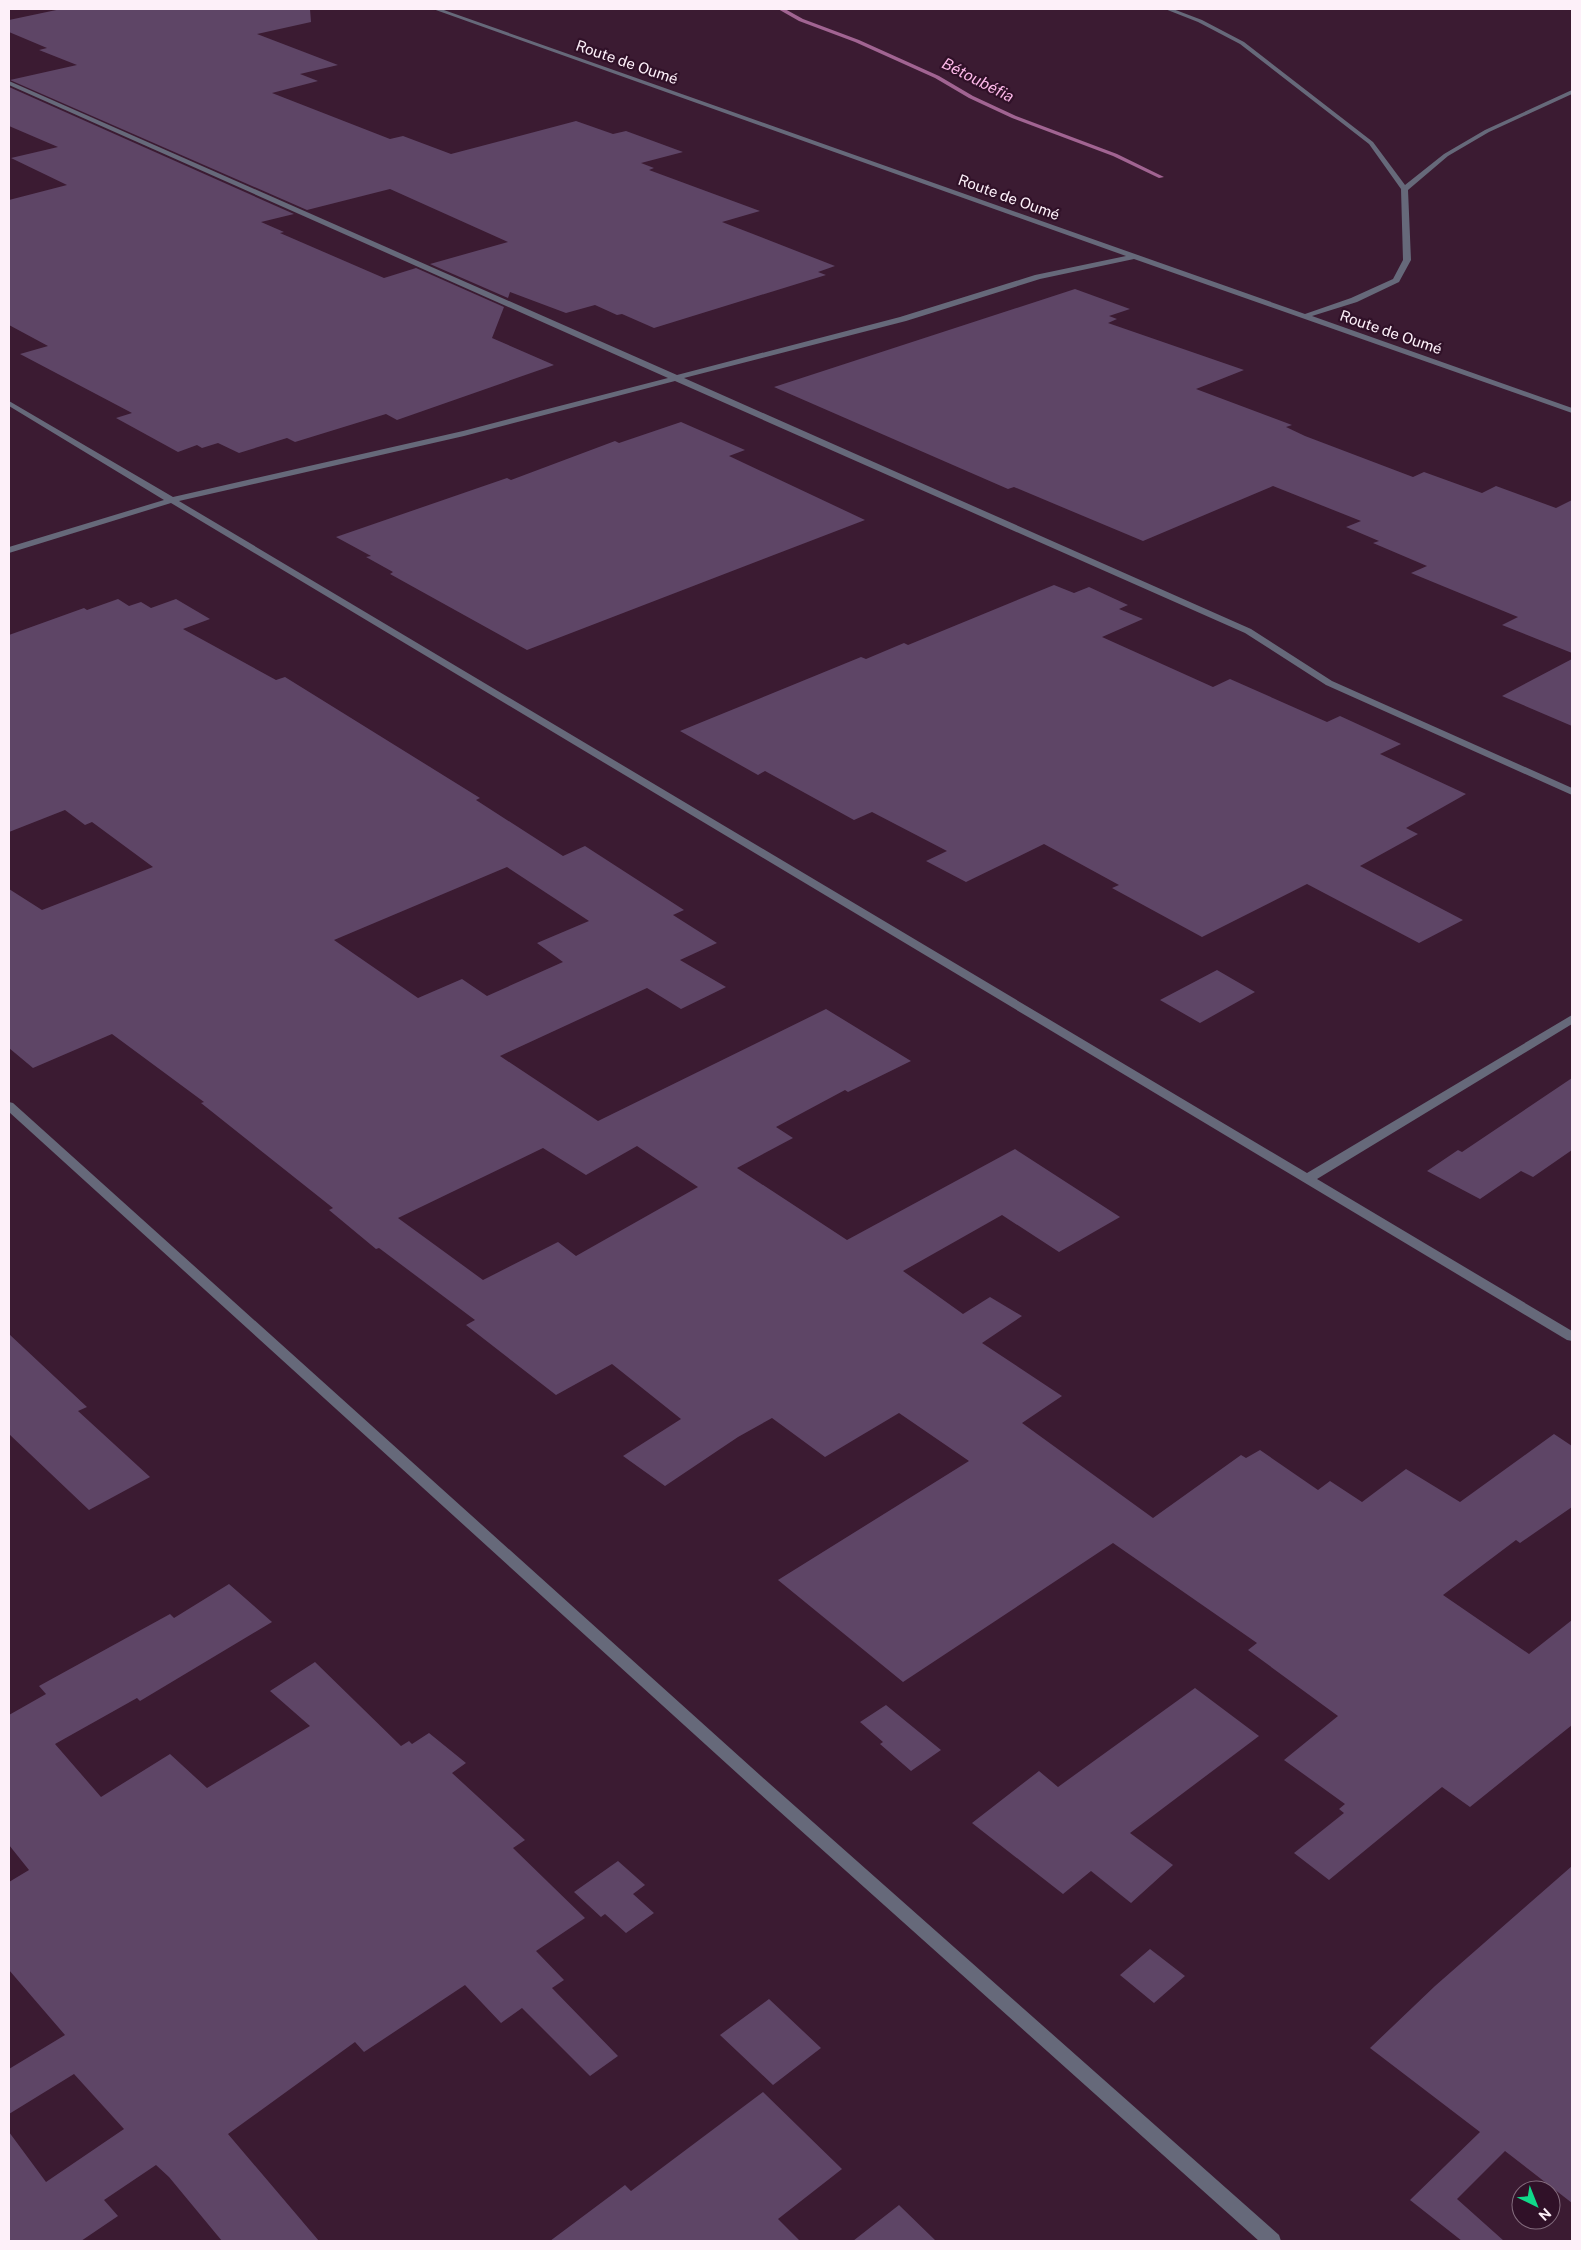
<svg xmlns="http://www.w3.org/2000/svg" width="1581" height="2250" font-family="'Public Sans',sans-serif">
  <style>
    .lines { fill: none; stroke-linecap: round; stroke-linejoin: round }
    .stream { fill: #a16492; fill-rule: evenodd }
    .building { fill: #5e4566; fill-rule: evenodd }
    .minor { fill: #66697a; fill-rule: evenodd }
    .labels { text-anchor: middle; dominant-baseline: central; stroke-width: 4.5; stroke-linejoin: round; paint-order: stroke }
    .far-street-label { font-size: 15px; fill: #fdf0f9; stroke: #301128 }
    .far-water-label { font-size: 16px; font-style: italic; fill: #fcb8e8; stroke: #301128 }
  </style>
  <rect width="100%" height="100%" fill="#3b1b32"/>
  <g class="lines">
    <path class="stream" d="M778,9h7l18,10 56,21 80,36 34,20 43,20 101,38 47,23 -5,1 -46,-22 -101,-38 -43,-20 -34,-20 -80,-36 -56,-21z"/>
  </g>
  <path class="building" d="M61,9h249l1,13 -54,12 81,31 -38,9 18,7 -46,12 118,46 13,-3 48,18 125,-33 37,13 13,-3 57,21 -42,11 13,5 -5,2 111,41 -38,11 113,44 -17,6 8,3 -172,53 -32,-14 -5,1 -22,-10 -29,8 -56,-21 -2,6 -78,-34 78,-22 -118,-53 -83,21 -297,-130 67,-15 -38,-15 8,-2 -38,-16v-12z
    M9,87l285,127 -33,8 23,10 -4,1 104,45 32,-10 88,39 -12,31 62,27 -157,55 -11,-6 -91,28 -8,-4 -48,15 -21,-10 -16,5 -5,-3 -19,7 -62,-34 16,-5 -112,-59 28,-8 -39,-21v-125l58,-15 -56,-27 47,-11 -49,-21z
    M1075,289l55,20 -21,7 8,3 -9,4 136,47 -48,19 96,36 -6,2 19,9 108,41 11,-5 58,21 14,-7 60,22 16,-8v153l-70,-28 16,-8 -107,-44 16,-7 -54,-23 6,-2 -33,-14 15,-6 -88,-35 -130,55 -129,-54 -6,2 -234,-102z
    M681,422l64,28 -16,6 136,64 -338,130 -137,-76 3,-2 -27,-15 5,-1 -35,-19 171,-59 4,2 104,-39 4,2z
    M1054,585l20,8 15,-6 39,18 -9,4 24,10 -41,18 111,50 17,-8 97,43 13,-6 61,28 -21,10 86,40 -60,34 12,6 -58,32 103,54 -44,23 -112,-59 -105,53 -90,-49 7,-3 -75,-41 -78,38 -40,-21 21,-10 -75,-39 -18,8 -89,-49 -7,4 -78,-44 181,-74 5,2 38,-16 4,2z
    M118,599l11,7 12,-4 10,6 25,-9 34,20 -27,10 93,51 9,-3 195,121 -4,2 87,56 22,-10 99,64 -11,5 44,28 -37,17 46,27 -45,22 -34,-21 -147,68 98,65 228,-112 85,52 -63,31 -3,-2 -69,37 17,11 -56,30 110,72 168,-91 105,68 -61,35 -57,-37 -99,56 60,43 27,-17 32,19 -40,27 80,53 -40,27 131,95 88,-63 5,3 14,-8 58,40 12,-9 32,21 44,-33 54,33 94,-68 18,12v61l-52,36 -4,-3 -73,55 86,59 43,-34v105l-102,82 -28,-20 -113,93 -35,-27 50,-40 -5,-4 6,-5 -61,-44 54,-44 -90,-66 9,-7 -144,-100 -210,139 -125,-102 191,-119 -70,-48 -74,44 -53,-39 -34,19 -73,49 -42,-30 58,-37 -69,-55 -56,31 -90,-70 9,-5 -96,-72 -3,1 -47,-39 4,-2 -132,-105 3,-1 -92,-68 -79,34 -24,-20v-159l33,21 111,-43 -61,-45 -7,3 -20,-15 -56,22v-197l75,-27 3,2zM507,867l82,54 -52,22 26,19 -76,34 -25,-17 -44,19 -84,-58zM637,1146l61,41 -122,69 -18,-14 -75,38 -85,-62 145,-70 43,27z
    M1572,659v67l-70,-30z
    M1217,970l38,22 -55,31 -40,-23z
    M1572,1078v72l-39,27 -12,-6 -41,28 -53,-28 31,-21 4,2z
    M9,1334l78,73 -9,4 72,66 -61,33 -80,-76z
    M229,1584l43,38 -132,79 -3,-3 -82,46 46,53 69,-43 37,34 103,-62 -40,-35 45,-29 86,84 8,-5 3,3 17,-11 37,30 -14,10 73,67 -12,8 72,70 -49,33 28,29 -12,8 66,68 -28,20 -68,-68 -21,15 -36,-38 -101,67 -9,-10 -127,92 91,107h-97l-53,-64 -13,-12 -52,35 14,16 -37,25h-72v-109l37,50 78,-53 -50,-55 -65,40v-45l56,-34 -56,-65v-88l20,-12 -20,-25v-130l37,-21 -7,-8 131,-72 4,4z
    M1195,1688l64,48 -129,97 43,32 -42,38 -40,-32 -28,23 -91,-71 67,-52 19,16z
    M886,1705l55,45 -30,21 -31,-27 3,-2 -23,-20z
    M618,1861l27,24 -12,9 21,19 -28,20 -21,-19 -4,3 -27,-25z
    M1572,1866v337l-67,-52 -48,48 47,42h-42l-52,-41 70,-68 -110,-84 65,-62z
    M1150,1949l35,27 -31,27 -34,-28z
    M769,1999l52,49 -48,37 -53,-50z
    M763,2092l79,77 -64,50 22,22h-250l75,-56 6,6z
    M899,2205l37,36h-83z"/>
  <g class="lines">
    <path class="minor" d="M433,9h8l864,305 46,-16 42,-19 10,-19 -2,-71 -32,-45 -129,-100 -42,-22 -33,-13h8l29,11 42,22 129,100 32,43 39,-31 41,-24 87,-40v4l-83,38 -41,24 -40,34 3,70 -12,22 -42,20 -45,14 260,92v5l-438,-154 -94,20 -134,42 -222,57 567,251 81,52 240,107v7l-246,-110 -81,-52 -570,-252 -211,55 -285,65 1128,672 265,-158v9l-255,155 255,152v10l-5,-1 -1396,-837 -162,50v-6l155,-47 -155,-94v-5l164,96 290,-66 205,-53 -659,-293v-4l668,294 223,-58 135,-42 91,-19z
      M9,1102l4,1 748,673 518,459 2,6h-22l-510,-457 -740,-672z"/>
  </g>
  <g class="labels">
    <g class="far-street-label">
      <text transform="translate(627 62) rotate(19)">Route de Oumé</text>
      <text transform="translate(1009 197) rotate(20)">Route de Oumé</text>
      <text transform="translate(1391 332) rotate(19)">Route de Oumé</text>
    </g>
    <g class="far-water-label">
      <text transform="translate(978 80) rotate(27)">Bétoubéfia</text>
    </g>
  </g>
  <rect width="1581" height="2250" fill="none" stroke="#fdf0f9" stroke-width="20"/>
  <g transform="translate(1536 2205) rotate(137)"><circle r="24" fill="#301128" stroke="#826a7c"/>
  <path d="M0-4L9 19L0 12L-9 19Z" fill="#10d98a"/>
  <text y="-8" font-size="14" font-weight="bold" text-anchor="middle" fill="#fdf0f9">N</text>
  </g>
</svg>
